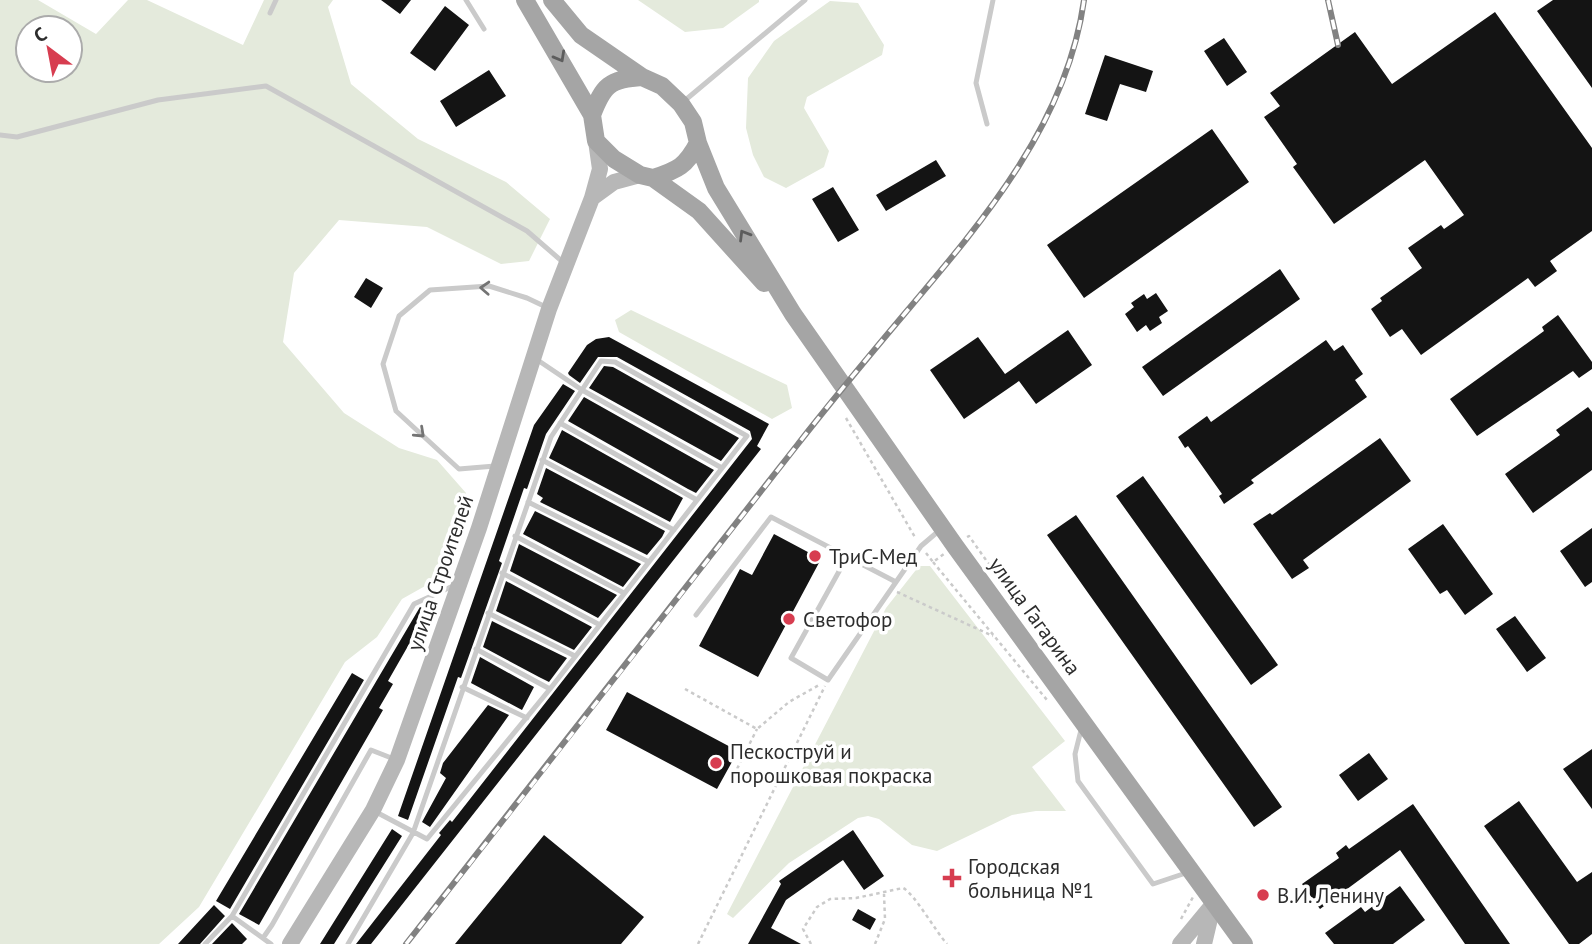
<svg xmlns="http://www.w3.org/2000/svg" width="1592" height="944" font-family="'PT Sans',sans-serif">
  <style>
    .green { fill: #e4eadc; fill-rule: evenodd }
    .building { fill: #141414 }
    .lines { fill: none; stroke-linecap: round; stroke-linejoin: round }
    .path { stroke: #cacaca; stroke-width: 2.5; stroke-dasharray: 3.5 3.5; stroke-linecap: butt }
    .lane { stroke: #cacaca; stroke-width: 5 }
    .secondary { stroke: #b7b7b7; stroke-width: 16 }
    .primary { stroke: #a5a5a5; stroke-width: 18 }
    .rail-casing { stroke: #828282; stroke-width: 6 }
    .rail { stroke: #fff; stroke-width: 3.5; stroke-dasharray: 10; stroke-linecap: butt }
    .oneway { stroke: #5d5d5d }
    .oneway2 { stroke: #747474 }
    .poi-dot { fill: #d73d50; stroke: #fff; stroke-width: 2.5 }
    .labels { text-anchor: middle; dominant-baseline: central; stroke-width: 7; stroke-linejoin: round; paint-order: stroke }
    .poi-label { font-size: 21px; fill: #2d2d2d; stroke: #fff; text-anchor: start }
    .street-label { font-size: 21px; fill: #2d2d2d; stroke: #fff }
  </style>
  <rect width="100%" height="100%" fill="#fff"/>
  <path class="green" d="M0,0h38l58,34 32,-34h19l96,45 21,-45h69l-5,7 23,77 67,55 88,43 44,37 -21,42 -28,3 -74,-37 -88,-7 -45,53 -11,69 61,71 55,35 38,12 29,33 -7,47 -25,41 -32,18 -25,38 -32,25 -146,245 -40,37h-159zM28,28h42v42h-42z
    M638,0h121v2l-36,26 -38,4z
    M830,1l28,2 26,42 -2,10 -75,42 -3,11 25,43 -5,16 -38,21 -22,-11 -11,-22 -7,-27 2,-50 26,-37z
    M631,310l156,75 5,23 -20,11 -153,-87 -4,-12z
    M919,566h11l135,175 -33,26 34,44h-30l-24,4 -75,36 -25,-6 -33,-26 -11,-3 -10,2 -69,45 -56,55 -6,-4 159,-306z"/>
  <path class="building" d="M381,0h30l-11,14z
    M1553,0h39v88l-55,-77z
    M445,6l24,19 -34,46 -25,-18z
    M1495,12l97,136v83l-42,30 7,10 -22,16 -7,-9 -107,77 -19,-26 -12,8 -19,-28 11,-8 -2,-3 42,-30 -14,-20 33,-23 3,4 20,-14 -39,-55 -91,64 -41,-57 4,-3 -33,-47 16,-11 -10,-13 85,-61 37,52z
    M1224,38l23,34 -20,14 -23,-35z
    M1105,55l48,16 -7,21 -26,-8 -13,37 -22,-7z
    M489,70l17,26 -50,31 -16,-26z
    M1212,129l37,53 -165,116 -37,-53z
    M936,160l10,16 -60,35 -10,-16z
    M833,187l26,43 -21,12 -26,-43z
    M1280,269l20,30 -137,97 -21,-29z
    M366,278l17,10 -12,20 -17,-11z
    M1156,293l12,18 -9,6 3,6 -12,8 -4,-6 -9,7 -12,-18 9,-7 -3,-4 13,-9 3,5z
    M1558,315l34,47v7l-13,9 -6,-7 -96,65 -27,-37 94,-68 -2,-4z
    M1068,330l24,35 -56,39 -17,-23 -55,38 -34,-49 48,-33 27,37z
    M609,337l160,87 -12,22 4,3 -390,495h-15l85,-109 -2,-2 11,-13 2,2 300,-383 -2,-8 -133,-74h-19l-18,26 -11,-8 -1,-2 19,-28 9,-6z
    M1326,340l8,11 9,-6 20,29 -8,6 12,17 -116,83 3,3 -30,21 -5,-8 3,-2 -34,-48 -3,2 -7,-11 29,-21 4,6z
    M604,366l9,1 126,71 -18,23 -132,-73z
    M563,384l12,7 -29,43 -19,55 -3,-1 -25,73 3,2 -41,115 -3,-1 -50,143 -10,-4 136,-391z
    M584,397l130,73 -18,23 -8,-4 -120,-68z
    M1588,407l4,5v58l-59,43 -28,-39 55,-39 -4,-5z
    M562,430l121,68 -13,24 -121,-64z
    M1380,438l31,43 -108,79 6,8 -17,11 -39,-55 17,-11 2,2z
    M546,468l119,63 -3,6 -15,18 -107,-53 3,-4 -6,-4z
    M1143,476l135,189 -27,20 -135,-189z
    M535,511l106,53 -18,23 -100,-53z
    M1076,515l206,292 -28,20 -207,-292z
    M1443,524l50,70 -28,21 -18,-25 -7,4 -32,-45z
    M1592,528v54l-7,5 -25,-36z
    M774,534l47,25 -63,118 -59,-31 41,-77 12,6z
    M519,544l98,51 -19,23 -88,-47z
    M506,581l86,46 -18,23 -78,-39z
    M420,607l8,4 -40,70 5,3 -14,24 4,2 -124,215 -20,-11z
    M1515,616l31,42 -19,14 -31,-43z
    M492,621l75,37 -18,24 -10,-5 -56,-30z
    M480,657l54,30 -12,23 -51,-27z
    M352,673l12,7 -134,229 -14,-8z
    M627,692l111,59 -21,38 -111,-59z
    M488,705l21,10 -79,112 -8,-5 24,-44 -6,-5 3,-10z
    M1592,749v60l-29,-40z
    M1369,753l19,26 -30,22 -19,-26z
    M1519,801l58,81 15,-10v62l-13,10h-10l-85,-118z
    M1413,804l97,140h-45l-65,-94 -80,59 -18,-25 37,-26 -3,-5 10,-8 3,4z
    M392,829l10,7 -68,108h-14z
    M853,830l31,46 -20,14 -21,-30 -57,40 -15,28 30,16h-53l33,-60 -2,-3z
    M544,835l100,82 -23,27h-166z
    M1400,886l25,34 -32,24h-59l-9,-11 36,-26 4,5z
    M214,905l11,11 -25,28h-22z
    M858,909l18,10 -6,11 -18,-10z
    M232,923l15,16 -5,5h-30z"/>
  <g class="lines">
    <path class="path" d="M846,418l70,121
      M967,537l2,-1 41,58
      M926,553l7,9 11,-8
      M933,562l114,138
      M897,592l96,44
      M685,689l72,40 32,-27 30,-17
      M734,775l23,-46
      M1181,919l12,-22
      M698,944l127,-258
      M811,944l-8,-15 14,-22 13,-8 26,-1 47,-10c11,5 33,44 44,56
      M875,944l10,-25 -1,-25"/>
    <path class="lane" d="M466,0l18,29
      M270,13l6,-13
      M683,102l122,-102
      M987,124l-11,-41 17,-83
      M0,135l17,2 141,-37 108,-14 261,145 37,32
      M536,359l46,31 140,78
      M560,423l137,77
      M542,460l132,70
      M495,466l-36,3 -63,-58 -13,-47 16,-48 31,-26 59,-4 38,12 19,9
      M528,502l121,60
      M515,536l109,57
      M847,557l-56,101 37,22 93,-134 20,-17
      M502,573l98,52
      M488,613l87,43
      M696,615l75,-98 125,65
      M476,649l74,40
      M462,687l65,31
      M1082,726l-7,28 3,27 75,103 33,-11
      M232,916l39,28
      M263,938l9,-13 99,-175 23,9
      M205,944l27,-28 182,-312 39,-18
      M348,944l65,-111 138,-396 50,-76 14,1 132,74 -197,253 -123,150 -51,-27"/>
    <path class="secondary" d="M592,198l22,-16 26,-7
      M290,944l83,-134 24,-50 82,-232 70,-219 43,-111 8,-29 -4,-28
      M1180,944l34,-41
      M1204,944l9,-38"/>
    <path class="primary" d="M525,0l67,115 4,26 18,18 26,16 13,3 46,33 65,72
      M552,0l29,35 61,42 20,9 19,18 12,18 5,21 18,45 77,126 162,232 289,398
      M592,115c11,-29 17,-36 50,-38
      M653,178c25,-8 33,-12 45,-35"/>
    <g class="rail-casing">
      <path id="rail" d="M1328,0l10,45
        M406,944c132,-166 262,-333 392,-500 35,-45 71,-88 108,-132 77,-91 161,-189 178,-312"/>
    </g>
    <use href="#rail" class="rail"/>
  </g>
  <defs><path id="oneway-chevron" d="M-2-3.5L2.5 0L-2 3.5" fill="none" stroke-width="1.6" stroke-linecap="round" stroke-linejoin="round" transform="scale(1.75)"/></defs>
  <g class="oneway">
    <use href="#oneway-chevron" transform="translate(560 57) rotate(61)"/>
    <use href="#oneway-chevron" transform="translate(744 235) rotate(-121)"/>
  </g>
  <g class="oneway2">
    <use href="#oneway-chevron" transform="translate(485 288) rotate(-177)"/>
    <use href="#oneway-chevron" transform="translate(420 433) rotate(43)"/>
  </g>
  <g class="poi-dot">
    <circle cx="815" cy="556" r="7"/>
    <circle cx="789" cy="619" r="7"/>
    <circle cx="716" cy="763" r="7"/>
    <path d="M948.5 867.5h7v7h7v7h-7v7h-7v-7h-7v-7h7z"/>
    <circle cx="1263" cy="895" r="7"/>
  </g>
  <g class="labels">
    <g class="poi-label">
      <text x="829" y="556">ТриС-Мед</text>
      <text x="803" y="619">Светофор</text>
      <text x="730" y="751">Пескоструй и<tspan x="730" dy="24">порошковая покраска</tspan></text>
      <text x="968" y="866">Городская<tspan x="968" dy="24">больница №1</tspan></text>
      <text x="1277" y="895">В.И. Ленину</text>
    </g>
    <g class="street-label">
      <text transform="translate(440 573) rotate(-71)">улица Строителей</text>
      <text transform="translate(1035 616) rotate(54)">улица Гагарина</text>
    </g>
  </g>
  <g transform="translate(49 49) rotate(328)"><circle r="33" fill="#ffffff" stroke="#ababab" stroke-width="2"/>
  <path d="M0-5L12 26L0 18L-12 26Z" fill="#d73d50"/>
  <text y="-10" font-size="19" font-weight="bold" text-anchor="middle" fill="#2d2d2d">С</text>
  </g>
</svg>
